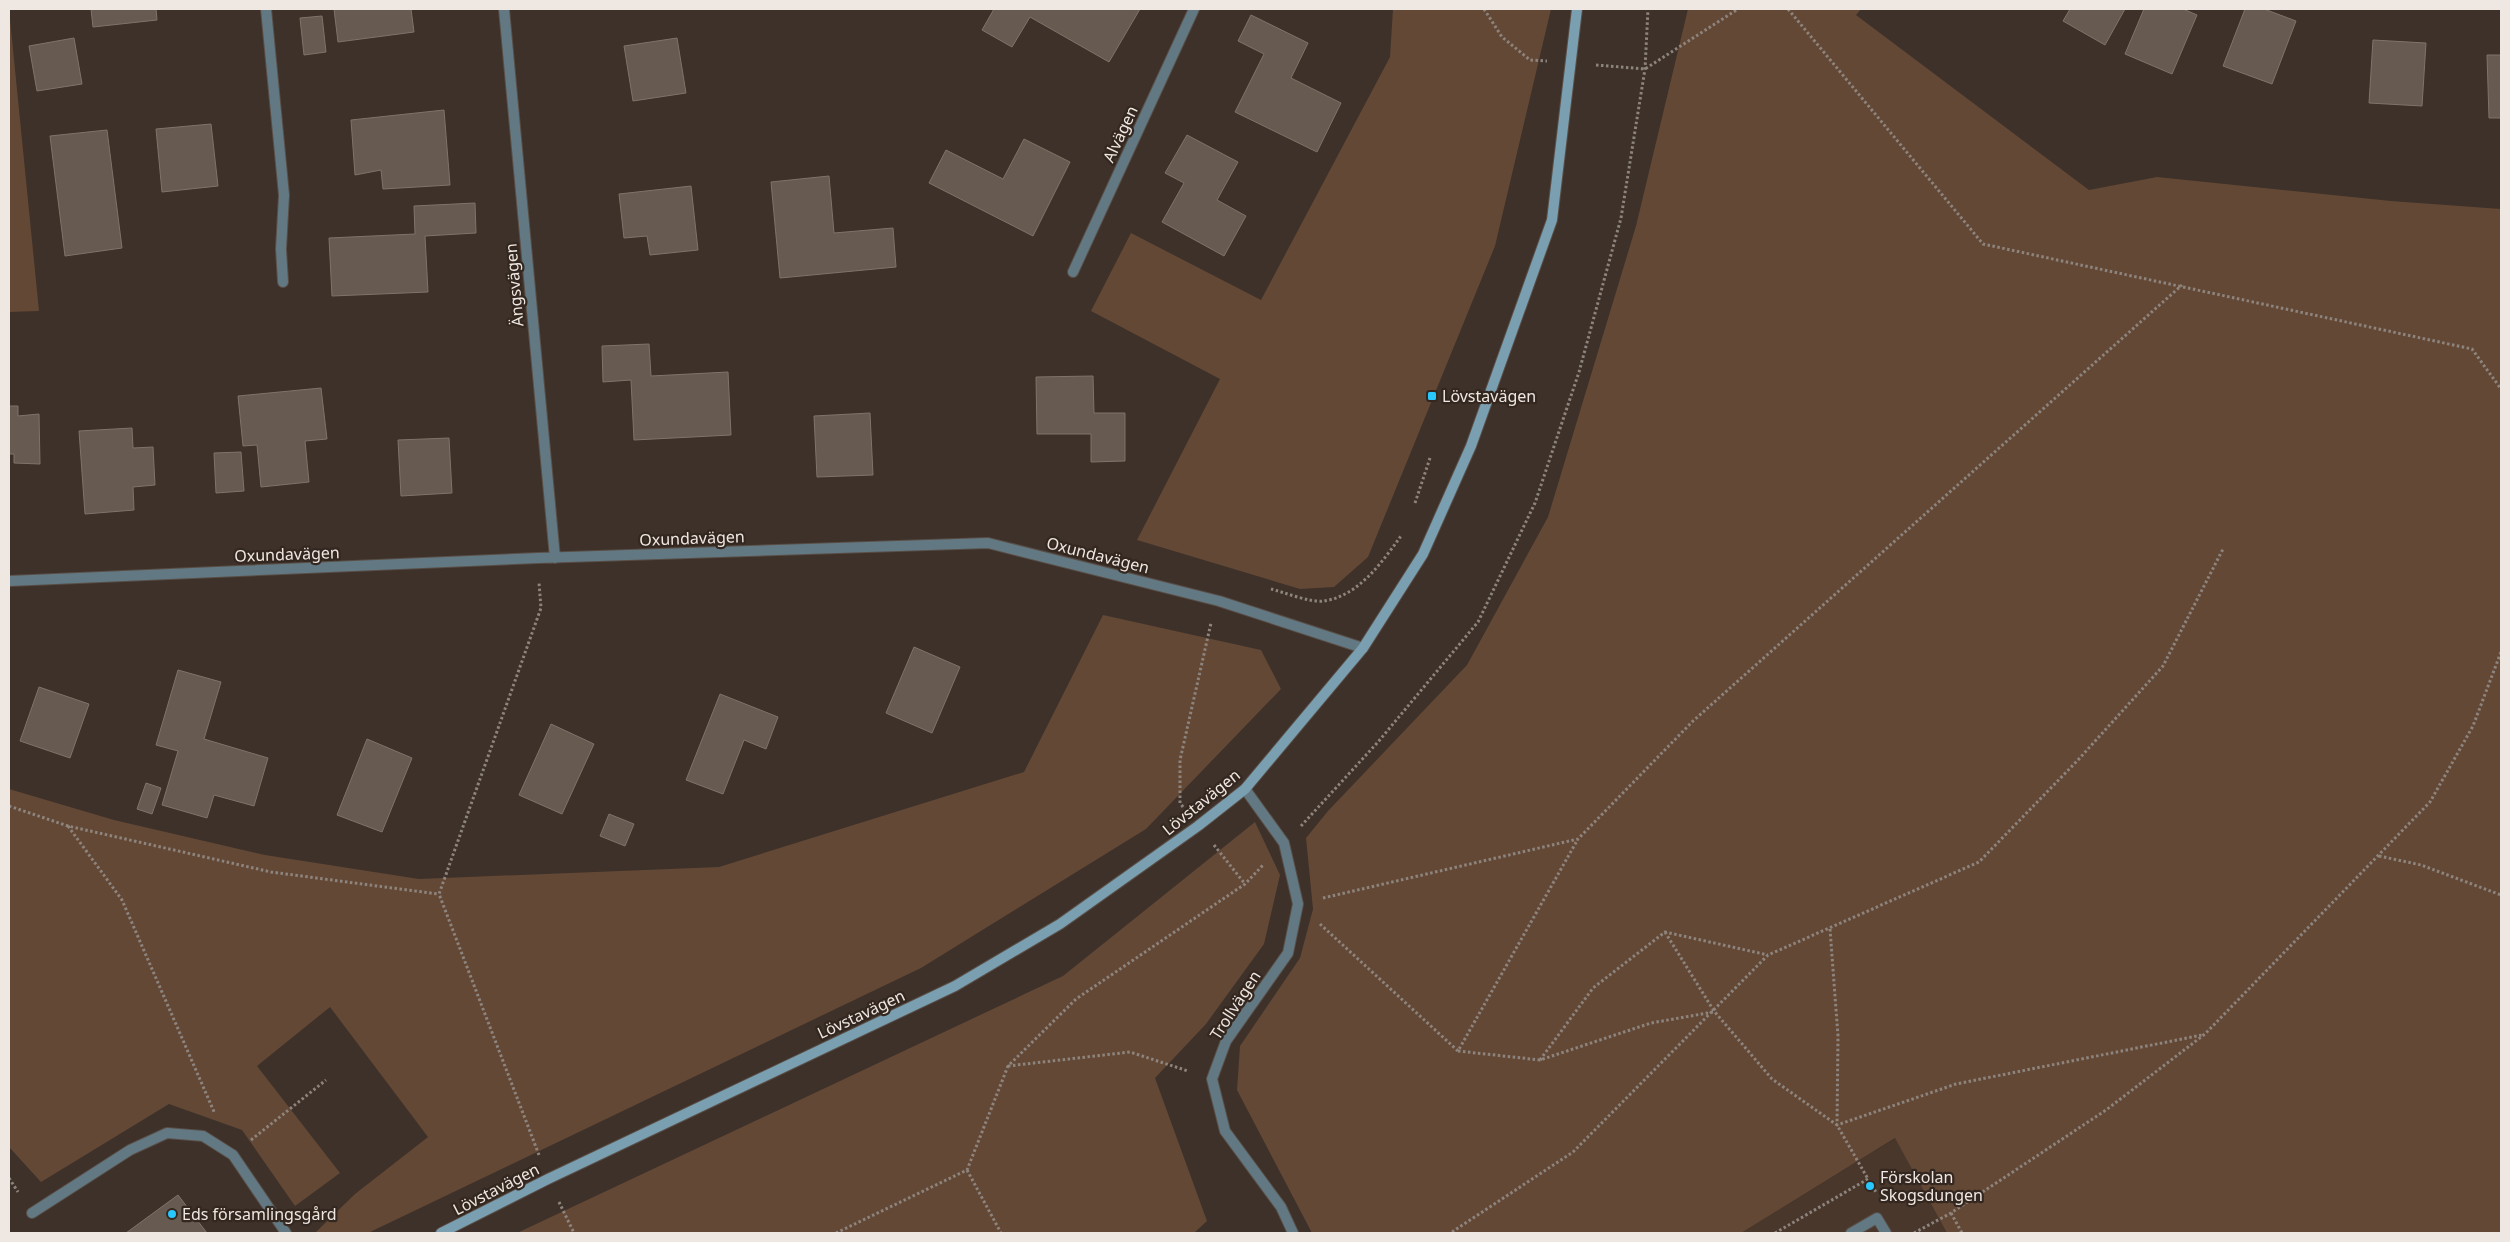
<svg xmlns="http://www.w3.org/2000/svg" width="2510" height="1242" font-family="'Noto Sans',sans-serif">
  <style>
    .built { fill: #49372b }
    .green { fill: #634835 }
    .building { fill: #675a51; stroke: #817369 }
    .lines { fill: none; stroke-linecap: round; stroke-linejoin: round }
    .lane-casing { stroke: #594e47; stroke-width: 12 }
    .street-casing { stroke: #594e47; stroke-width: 12 }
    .secondary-casing { stroke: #594e47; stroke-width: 12 }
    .path { stroke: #8e847e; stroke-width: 3; stroke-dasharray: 2.5 2.5; stroke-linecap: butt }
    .lane { stroke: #627983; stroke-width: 10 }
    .street { stroke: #627983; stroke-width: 10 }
    .secondary { stroke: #7a9fb0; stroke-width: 10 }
    .poi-dot { fill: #28c8ff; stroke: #33271f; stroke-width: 2 }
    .labels { text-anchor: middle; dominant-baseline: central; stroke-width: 4.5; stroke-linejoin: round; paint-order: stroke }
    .street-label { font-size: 16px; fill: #efe7e2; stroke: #33271f }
    .poi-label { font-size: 16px; fill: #efe7e2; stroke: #33271f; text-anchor: start }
  </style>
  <rect width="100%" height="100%" fill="#3d3129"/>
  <path class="built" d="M1896,1138l51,95h-206z"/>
  <path class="green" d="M9,9l30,302 -30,1z
    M1393,9h158l-56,237 -127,311 -34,30 -34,2 -163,-49 83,-161 -129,-68 40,-78 130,67 129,-243z
    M1688,9h173l-5,6 233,175 68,-13 234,24 110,8v1024h-554l-52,-95 -154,95h-429l-75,-143 3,-44 60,-88 13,-49 -7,-71 22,-27 139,-146 81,-148 88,-291z
    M1103,615l158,35 20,39 -135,140 -225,139 -553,265h-53l40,-39 73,-57 -98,-130 -73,59 83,107 -45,33 -53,-76 -73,-26 -128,78 -32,-35v-358l105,31 151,35 154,24 300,-12 305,-95z
    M1255,822l25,53 -16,69 -58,80 -51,54 52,143 -13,12h-677l546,-257z"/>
  <path class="building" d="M91,9h65l1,11 -64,7z
    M334,9h77l3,23 -76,10z
    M994,9h146l-31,53 -79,-45 -18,30 -30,-17z
    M2070,9h55l-20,36 -42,-24z
    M2144,9h39l14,6 -25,59 -47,-20z
    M2245,9h19l32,12 -24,63 -49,-18z
    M1251,15l57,28 -17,35 50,25 -24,49 -82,-40 29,-58 -26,-13z
    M322,16l4,36 -22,3 -4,-37z
    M74,38l8,46 -45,7 -8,-45z
    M677,38l9,55 -53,8 -9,-55z
    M2373,40l53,3 -4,63 -53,-3z
    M2487,55h14v63h-12z
    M444,110l6,75 -67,4 -2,-19 -26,5 -4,-55z
    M211,124l7,62 -56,6 -6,-63z
    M107,130l15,118 -57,8 -15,-120z
    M1187,135l51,27 -21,38 29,16 -22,40 -62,-34 22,-39 -19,-10z
    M1024,139l46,23 -37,74 -104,-53 17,-33 57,29z
    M829,176l5,57 59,-5 3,39 -116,11 -9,-96z
    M691,186l7,64 -48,5 -3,-19 -23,2 -5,-44z
    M475,203l1,30 -51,3 3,56 -96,4 -3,-58 86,-4 -1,-28z
    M649,344l2,32 77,-4 3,63 -97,5 -3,-60 -28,2 -1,-36z
    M1093,376l1,37h31v48l-34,1v-28h-54l-1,-57z
    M321,388l6,51 -22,2 4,41 -48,5 -4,-42 -14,1 -5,-50z
    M9,406h9v10l21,-2 1,50 -26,-1v-9h-5z
    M870,413l3,62 -56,2 -3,-61z
    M132,428l1,20 20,-1 2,38 -22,2 1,23 -49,4 -6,-83z
    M449,438l3,55 -51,3 -3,-56z
    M241,452l3,39 -28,2 -2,-40z
    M914,647l46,20 -28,66 -46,-20z
    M178,670l43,12 -17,57 64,19 -14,48 -40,-11 -7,23 -45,-13 16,-54 -22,-6z
    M39,687l50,17 -19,54 -50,-17z
    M720,694l58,23 -12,32 -22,-9 -21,54 -37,-14z
    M551,724l43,20 -32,70 -43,-19z
    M367,739l45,19 -30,74 -45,-17z
    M146,783l15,5 -9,26 -15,-5z
    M609,814l25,10 -9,22 -25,-10z
    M178,1195l29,38h-81z"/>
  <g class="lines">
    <g class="lane-casing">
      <path id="lane" d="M32,1213l98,-63 37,-17 36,3 30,19 53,78
        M1851,1233l26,-15 9,15"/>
    </g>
    <g class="street-casing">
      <path id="street" d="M266,9l18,186 -3,54 2,33
        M504,9l51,549
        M1073,272l121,-263
        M9,581l529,-23 450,-15 231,58 144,47
        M1245,789l39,54 14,61 -10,49 -62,88 -14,38 13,52 56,76 12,26"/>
    </g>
    <g class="secondary-casing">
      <path id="secondary" d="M441,1233l107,-54 407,-193 105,-62 138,-98 47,-37 118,-141 60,-94 48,-108 81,-226 25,-211"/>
    </g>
    <path class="path" d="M1484,9l18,28 28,23 17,1
      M1788,9l195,235 489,105 29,40
      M1596,65l49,4 93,-60
      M1415,503l15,-45
      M1271,589c12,3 40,14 52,12 35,-4 59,-39 78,-65
      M9,806l59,20 203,46 167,22
      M1183,807l-3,-4v-43l31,-137
      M68,826l54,74 93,214
      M1301,826l77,-84 100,-120 57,-119 44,-131 42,-154 24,-149 3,-60
      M1214,845l31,39
      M2379,856l42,9 80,30
      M1323,898l255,-59 115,-118 489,-436
      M1320,924l138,127 120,-212
      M1830,929l8,107 -1,89 119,-41 246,-49
      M1665,932l49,79 58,68 65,46 31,54
      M1458,1051l82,9 111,-37 62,-11
      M1540,1060l53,-72 72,-56 103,23
      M1008,1066l122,-14 58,19
      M251,1140l75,-60
      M539,1155l-100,-261 102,-286 -2,-25
      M967,1170l34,63
      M9,1178l9,14
      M559,1202l15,31
      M1951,1213l11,20
      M1452,1232l121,-80 195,-197 211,-93 99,-102 85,-94 60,-117
      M836,1233l131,-63 41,-104 68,-67 169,-115 19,-20
      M1775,1233l93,-54 9,15
      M1914,1233l37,-20 155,-103 99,-76 225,-232 43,-76 28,-74"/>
    <use href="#lane" class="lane"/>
    <use href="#street" class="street"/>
    <use href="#secondary" class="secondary"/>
  </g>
  <g class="poi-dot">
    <rect x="1427" y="391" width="10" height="10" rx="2.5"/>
    <circle cx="1870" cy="1186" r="5"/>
    <circle cx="172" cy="1214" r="5"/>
  </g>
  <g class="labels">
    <g class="street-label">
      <text transform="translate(1120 134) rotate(-65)">Alvägen</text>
      <text transform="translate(514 285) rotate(-95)">Ängsvägen</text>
      <text transform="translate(692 538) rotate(-2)">Oxundavägen</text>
      <text transform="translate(287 554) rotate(-2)">Oxundavägen</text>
      <text transform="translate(1098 555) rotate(14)">Oxundavägen</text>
      <text transform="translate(1201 802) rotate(-39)">Lövstavägen</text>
      <text transform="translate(1235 1005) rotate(-57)">Trollvägen</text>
      <text transform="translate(861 1014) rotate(-25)">Lövstavägen</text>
      <text transform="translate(496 1189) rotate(-27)">Lövstavägen</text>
    </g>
    <g class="poi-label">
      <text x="1442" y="396">Lövstavägen</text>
      <text x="1880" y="1177">Förskolan<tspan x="1880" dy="18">Skogsdungen</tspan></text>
      <text x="182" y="1214">Eds församlingsgård</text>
    </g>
  </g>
  <rect width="2510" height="1242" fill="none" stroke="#efe7e2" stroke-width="20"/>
</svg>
